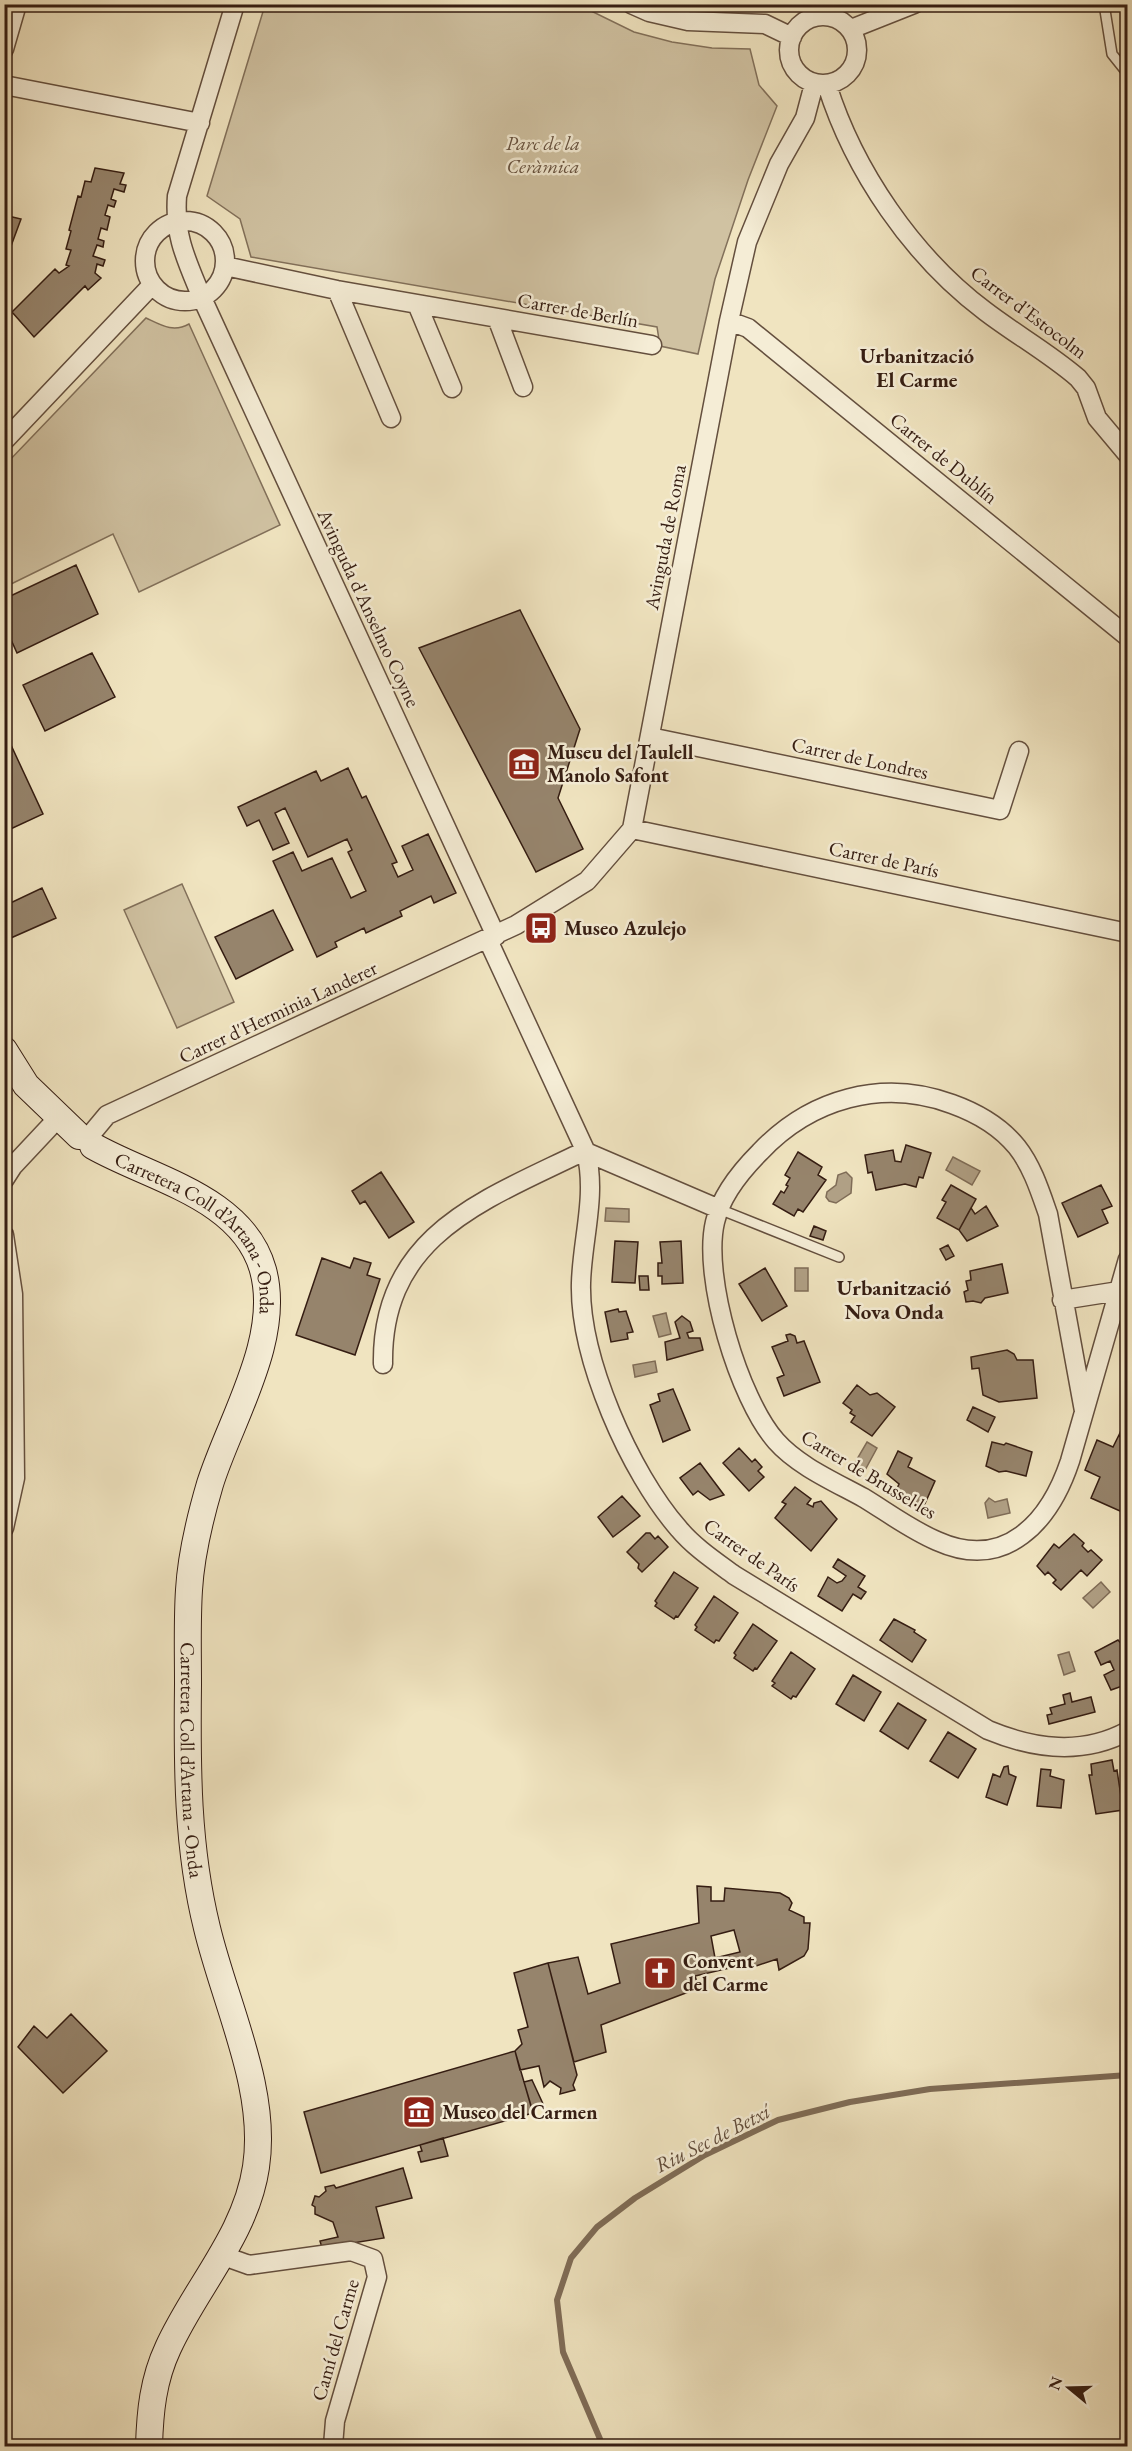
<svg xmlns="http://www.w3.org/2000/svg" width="1132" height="2451" font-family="'EB Garamond',serif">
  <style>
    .green { fill: #d0c2a2; stroke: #82705a; stroke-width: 1.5 }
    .water { fill: #b0a085; stroke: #7f6c57; stroke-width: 1.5 }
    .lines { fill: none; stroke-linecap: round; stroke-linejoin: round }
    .stream { stroke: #7f6c57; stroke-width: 6 }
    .building { fill: #96846c; stroke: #351d12; stroke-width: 1.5; fill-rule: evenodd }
    .lane-casing { stroke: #644f3e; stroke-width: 12 }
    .street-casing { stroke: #644f3e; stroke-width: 21 }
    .secondary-casing { stroke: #351d12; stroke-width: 28 }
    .lane { stroke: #f5edd6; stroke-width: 9 }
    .street { stroke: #f5edd6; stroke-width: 18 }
    .secondary { stroke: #f5edd6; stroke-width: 26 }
    .labels { text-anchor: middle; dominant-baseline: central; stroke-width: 5; stroke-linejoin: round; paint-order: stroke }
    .park-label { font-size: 20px; font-style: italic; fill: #644f3d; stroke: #f5edd6 }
    .street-label { font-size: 20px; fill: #351d12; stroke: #f5edd6 }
    .poi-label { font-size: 20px; font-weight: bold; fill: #351d12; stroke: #f5edd6; text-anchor: start }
    .neighbourhood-label { font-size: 21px; font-weight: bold; fill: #351d12; stroke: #f5edd6 }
    .water-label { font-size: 21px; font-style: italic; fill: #604b3a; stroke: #f5edd6 }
  </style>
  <rect width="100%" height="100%" fill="#f0e4c0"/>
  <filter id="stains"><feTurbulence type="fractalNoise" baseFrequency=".00333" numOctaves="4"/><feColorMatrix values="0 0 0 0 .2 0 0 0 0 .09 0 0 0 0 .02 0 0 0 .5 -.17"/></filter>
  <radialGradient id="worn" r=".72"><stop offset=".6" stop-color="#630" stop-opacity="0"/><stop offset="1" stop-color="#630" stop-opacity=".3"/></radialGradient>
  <path class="green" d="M265,5h314l55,27 38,10 40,6 38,1 9,36 18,21 -29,74 -33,99 -17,75 -38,-8 -3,-19 -406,-70 -11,-38 -33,-23z
    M146,318c15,7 27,15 43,6l91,201 -141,67 -26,-58 -108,53v-122z
    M182,884l52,118 -57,26 -53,-118z"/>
  <path class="water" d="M953,1157l27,14 -8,14 -26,-15z
    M846,1172l6,6 -1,15 -15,10 -7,-2 -3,-4 1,-5 9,-7 2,-10z
    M606,1208l23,1v13l-24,-1z
    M795,1268h13v23h-13z
    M666,1313l5,21 -12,3 -6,-21z
    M655,1361l2,11 -22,5 -2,-12z
    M867,1442l10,6 -13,24 -11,-6z
    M989,1498l6,4 12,-3 3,14 -22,5 -3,-15z
    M1101,1582l9,10 -17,16 -10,-10z
    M1069,1652l6,19 -11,4 -6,-20z"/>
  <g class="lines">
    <path class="stream" d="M603,2446l-40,-94 -6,-52 14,-42 26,-31 38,-29 70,-43 73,-35 72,-18 80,-13 198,-14"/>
  </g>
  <path class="building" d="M95,168l29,5 -4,11 6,1 -2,7 -10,-3 -3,10 5,2 -2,6 -6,-2 -3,10 5,2 -3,13 -6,-2 -3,11 6,2 -1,6 -6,-2 -4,11 12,4 -2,6 -6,-2 -2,9 6,5 -13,12 -3,-4 -51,51 -22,-25 43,-43 4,4 10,-7 -3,-1 5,-15 -5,-1 5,-18 -2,-1 9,-34 3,1 4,-16 6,1z
    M4,215l17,4 -17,46z
    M76,565l22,49 -81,39 -13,-29v-25z
    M520,610l60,119 -22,69 25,51 -47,23 -117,-224z
    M92,653l23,44 -70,34 -22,-46z
    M4,730l39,84 -39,18z
    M348,768l14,30 4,-2 31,66 -5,2 6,13 15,-7 -11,-24 26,-12 28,59 -22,10 -3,-7 -31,15 2,5 -36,17 -2,-5 -29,14 2,5 -20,10 -44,-96 20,-9 9,19 30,-13 19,40 15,-7 -18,-39 4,-2 -5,-11 -39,18 -23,-49 -10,5 14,30 -16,7 -14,-30 -12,6 -9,-19 78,-36 5,10z
    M42,888l14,30 -52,23v-35z
    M273,910l20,40 -57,29 -21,-42z
    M906,1145l25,8 -8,25 -4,-1 -3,10 -11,-3 -29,6 -4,-18 -4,1 -3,-18 28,-5 2,11 6,1z
    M798,1152l24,15 -4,8 8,5 -23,32 -5,-3 -4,7 -21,-12 8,-13 3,2 4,-7 -2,-1 4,-7 -5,-3z
    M381,1172l33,50 -25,16 -24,-37 -5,3 -8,-13z
    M951,1185l25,14 -17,31 -22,-12 9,-16 -4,-2z
    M1101,1185l11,21 -10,4 6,13 -30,14 -16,-34z
    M986,1206l12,20 -31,15 -8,-11 12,-22 4,6z
    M814,1226l12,5 -3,9 -13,-4z
    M615,1241l23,1 -3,41 -23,-1z
    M681,1241l2,42 -21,1v-8h-4v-13h4l-2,-21z
    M948,1245l6,11 -8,4 -6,-11z
    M322,1258l28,10 4,-10 17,5 -4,12 13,4 -25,76 -59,-20z
    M1002,1264l6,29 -23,5 -4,5 -8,-2 -7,1 -2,-10 4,-2 -2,-9 5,-1 -1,-9z
    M765,1268l22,38 -25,15 -23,-37z
    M639,1276h9l1,14h-9z
    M618,1309l1,3 7,-1 7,21 -6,1 1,6 -17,3 -6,-30z
    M682,1316l8,6 3,9 -6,2 2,5h11l3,12 -36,10 -2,-18 15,-4 -5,-16z
    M790,1334l5,2 2,7 7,-2 16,41 -36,14 -7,-18 7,-3 -12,-28 16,-6 -2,-6z
    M1007,1350l7,4 3,6h16l4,38 -38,4 -16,-7 -4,-27 -7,1 -1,-12z
    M857,1385l13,10 7,-2 18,14 -23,29 -21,-14 4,-6 -5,-3 2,-3 -9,-7z
    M673,1389l17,41 -27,12 -13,-37 10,-4 -2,-7z
    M973,1407l22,10 -7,15 -21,-12z
    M1122,1428l6,2v9l-9,-4z
    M1119,1435l9,4v56l-8,16 -29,-13 9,-21 -15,-7 12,-30 16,7z
    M992,1442l12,3 2,-2 26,9 -6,24 -20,-5 -7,1 -13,-6z
    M739,1448l13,14 3,-3 7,8 -4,4 6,6 -15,14 -26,-28z
    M898,1451l14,7 -4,9 27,14 -12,27 -28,-15 4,-9 -12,-10z
    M700,1463l24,32 -14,5 -12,-9 -5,4 -13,-17z
    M795,1487l16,12 -4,5 6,3 1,-4 7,-2 16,18 -26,32 -36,-33 11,-14 -4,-2z
    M622,1496l18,20 -27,21 -15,-20z
    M646,1533h4l5,6 3,-3 10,11 -26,25 -4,-4 1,-4 -12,-12z
    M1074,1534l10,9 -2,3 6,6 3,-2 11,10 -15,16 -6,-6 -20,20 -8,-7 3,-3 -8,-8 -3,3 -8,-9 17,-22 5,4z
    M838,1559l27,17 -7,11 8,5 -5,7 -8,-5 -11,17 -24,-15 10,-19 9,6 5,-2 4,-5 -13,-9z
    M674,1572l24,16 -20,29 -2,-1 -2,3 -19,-13 2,-3 -2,-2z
    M714,1596l24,17 -19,28 -3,-1 -2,3 -19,-13 2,-3 -2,-2z
    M894,1619l21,11 -1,2 12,8 -14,22 -32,-22z
    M753,1624l24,17 -20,28 -2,-1 -2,3 -19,-13 2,-3 -2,-2z
    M1118,1640l10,11v33l-17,6 -7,-15 10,-5 -4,-9 -9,4 -6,-13z
    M791,1652l24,17 -19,28 -3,-1 -2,3 -19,-13 3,-3 -3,-2z
    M853,1675l28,17 -17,29 -28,-17z
    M1070,1693l2,9 19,-5 4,15 -46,12 -2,-9 5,-1 -2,-6 15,-4 -2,-9z
    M898,1703l28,17 -18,29 -28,-18z
    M948,1732l28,17 -18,29 -28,-17z
    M1125,1754h3v34l-4,-22 3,-1z
    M1112,1760l2,11 3,-1 6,40 -27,4 -7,-39h3l-1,-11z
    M1008,1766l1,8 7,3 -9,28 -21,-8 7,-23 7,3 4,-10z
    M1041,1769l10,1 -1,6 14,4 -3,28 -24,-2z
    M697,1886l14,1v14h13l1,-13 55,5 9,5 3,5 -3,7 15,7v6h6l-2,26 -4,7 -25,14 -2,-11 -24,8 -2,-4 -56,13 4,12 -98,37 5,27 -32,10 -26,-99 30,-6 10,37 32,-11 -9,-39 88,-21zM734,1930l6,22 -25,6 -4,-22z
    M548,1963l29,112 -4,10 2,5 -15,4 1,-6 -11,-7 -6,6 -5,-21 -19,4 -5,-19 7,-7 -4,-14 10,-3 -14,-54z
    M71,2014l36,37 -44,42 -45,-46 16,-21 13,12z
    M515,2051l18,62 -212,60 -17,-61z
    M532,2080l12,26 -12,3 -8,-27z
    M443,2138l5,18 -27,6 -3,-10 4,-1 -2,-6z
    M403,2168l9,30 -36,9 8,31 -62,10 -2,-7 18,-4 -5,-15 -18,-8v-7l-3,-2 3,-9 4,1 7,-6 -1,-4 9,-2 2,3z"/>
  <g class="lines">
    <g class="lane-casing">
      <path id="lane" d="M1104,4l8,50 16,20
        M719,1209l120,48"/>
    </g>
    <g class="street-casing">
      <path id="street" d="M235,4l-58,192c-3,41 10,65 25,102l294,638
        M631,4l18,8 39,9 77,3 27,13
        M789 50a34 34 0 1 1 68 0a34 34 0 1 1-68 0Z
        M851,29l63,-25
        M4,49l13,-45
        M4,85l196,38
        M827,85c27,86 86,172 158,226 30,23 64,42 93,67l8,10 11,30 31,37
        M145 261a40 40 0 1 1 80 0a40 40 0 1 1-80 0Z
        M225,266l112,24 315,55
        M337,290l54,128
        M417,304l35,84
        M497,318l26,69
        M729,321l19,7 380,309
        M4,441l148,-156
        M650,737l350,73 19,-59
        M632,829l496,104
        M488,940l98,212c11,43 -4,88 -5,131 -2,75 49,190 98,246 15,18 36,32 55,46l254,155c46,19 94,26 140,1
        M92,1133l15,-18 409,-190 71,-44 45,-52 97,-508 18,-79 32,-78 26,-46 9,-34
        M4,1180l9,-14 45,-48
        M4,1235l9,59 2,184 -11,50
        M1062,1300l57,-9
        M383,1364c-2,-126 96,-162 191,-208l12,-4 133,57
        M1084,1411l-36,-197c-8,-23 -16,-48 -31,-67 -17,-21 -40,-34 -65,-43 -70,-26 -142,-5 -192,48 -19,19 -39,44 -45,70 -13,55 24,177 61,219 22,25 59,41 88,57 23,14 47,32 73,43 69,31 113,-20 133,-80l58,-202
        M221,2255l28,10 102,-14 22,8 4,18 -42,144 -2,25"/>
    </g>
    <g class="secondary-casing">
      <g id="secondary">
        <path d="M4,1050l22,35 53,51"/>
        <path id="s1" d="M93,1146c58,33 150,51 170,124 19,69 -33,150 -53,214 -10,34 -19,71 -21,106 -2,31 -1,63 -1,94 -1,83 -1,163 19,244 18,76 61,161 49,239 -10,68 -61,121 -88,181 -15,32 -18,64 -19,98"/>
      </g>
    </g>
    <use href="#lane" class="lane"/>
    <use href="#street" class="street"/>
    <use href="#secondary" class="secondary"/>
  </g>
  <defs>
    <g id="museum-square" transform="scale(1.725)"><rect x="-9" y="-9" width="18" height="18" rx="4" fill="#8f2418" stroke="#f5edd6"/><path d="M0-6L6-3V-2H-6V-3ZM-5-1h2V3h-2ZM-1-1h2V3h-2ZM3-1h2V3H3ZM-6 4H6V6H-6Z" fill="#fff"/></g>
    <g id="bus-square" transform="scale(1.725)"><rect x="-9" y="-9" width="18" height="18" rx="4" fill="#8f2418" stroke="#f5edd6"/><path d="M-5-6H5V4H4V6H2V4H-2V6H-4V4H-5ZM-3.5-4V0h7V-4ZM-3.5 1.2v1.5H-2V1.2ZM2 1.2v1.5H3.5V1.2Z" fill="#fff"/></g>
    <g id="church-square" transform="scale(1.725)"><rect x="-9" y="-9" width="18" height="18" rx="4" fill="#8f2418" stroke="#f5edd6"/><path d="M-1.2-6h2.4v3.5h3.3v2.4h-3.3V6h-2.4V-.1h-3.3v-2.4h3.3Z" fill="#fff"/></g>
  </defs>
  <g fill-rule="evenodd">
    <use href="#museum-square" x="524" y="764"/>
    <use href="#bus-square" x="541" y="928"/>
    <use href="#church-square" x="660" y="1973"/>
    <use href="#museum-square" x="419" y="2112"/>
  </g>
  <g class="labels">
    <g class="park-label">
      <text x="543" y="143">Parc de la<tspan x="543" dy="23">Ceràmica</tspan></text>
    </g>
    <g class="street-label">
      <text transform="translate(578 310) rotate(10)">Carrer de Berlín</text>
      <text transform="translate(1029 312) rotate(37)">Carrer d'Estocolm</text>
      <text transform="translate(944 458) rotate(39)">Carrer de Dublín</text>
      <text transform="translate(665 537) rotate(-79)">Avinguda de Roma</text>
      <text transform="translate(369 608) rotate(65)">Avinguda d'Anselmo Coyne</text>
      <text transform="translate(860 758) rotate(12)">Carrer de Londres</text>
      <text transform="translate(884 859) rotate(12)">Carrer de París</text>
      <text transform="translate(278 1012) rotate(-25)">Carrer d'Herminia Landerer</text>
      <text stroke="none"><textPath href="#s1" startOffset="144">Carretera Coll d’Artana - Onda</textPath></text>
      <text transform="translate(869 1474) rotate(31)">Carrer de Brussel·les</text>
      <text transform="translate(752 1555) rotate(35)">Carrer de París</text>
      <text stroke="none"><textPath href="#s1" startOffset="720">Carretera Coll d’Artana - Onda</textPath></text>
      <text transform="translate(335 2340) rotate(-74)">Camí del Carme</text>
    </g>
    <g class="poi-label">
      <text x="547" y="752">Museu del Taulell<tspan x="547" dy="23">Manolo Safont</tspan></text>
      <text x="564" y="928">Museo Azulejo</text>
      <text x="683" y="1961">Convent<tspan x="683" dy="23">del Carme</tspan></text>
      <text x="442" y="2112">Museo del Carmen</text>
    </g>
    <g class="neighbourhood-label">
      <text x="917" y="355">Urbanització<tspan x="917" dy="24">El Carme</tspan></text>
      <text x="894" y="1287">Urbanització<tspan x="894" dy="24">Nova Onda</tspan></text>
    </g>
    <g class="water-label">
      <text transform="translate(712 2138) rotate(-27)">Riu Sec de Betxí</text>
    </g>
  </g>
  <rect width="1132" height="2451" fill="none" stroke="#f0e4c0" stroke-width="24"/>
  <rect x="6" y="6" width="1120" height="2439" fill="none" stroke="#351d12" stroke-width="3"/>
  <rect x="12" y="12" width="1108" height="2427" fill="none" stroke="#351d12" stroke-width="1.5"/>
  <g transform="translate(1069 2388) rotate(289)" stroke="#f5edd6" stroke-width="4.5" paint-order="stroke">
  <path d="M0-4.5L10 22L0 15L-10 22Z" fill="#351d12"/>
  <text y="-9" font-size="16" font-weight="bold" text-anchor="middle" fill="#351d12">N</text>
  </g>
  <rect width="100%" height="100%" filter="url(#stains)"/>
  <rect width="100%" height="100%" fill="url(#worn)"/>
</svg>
